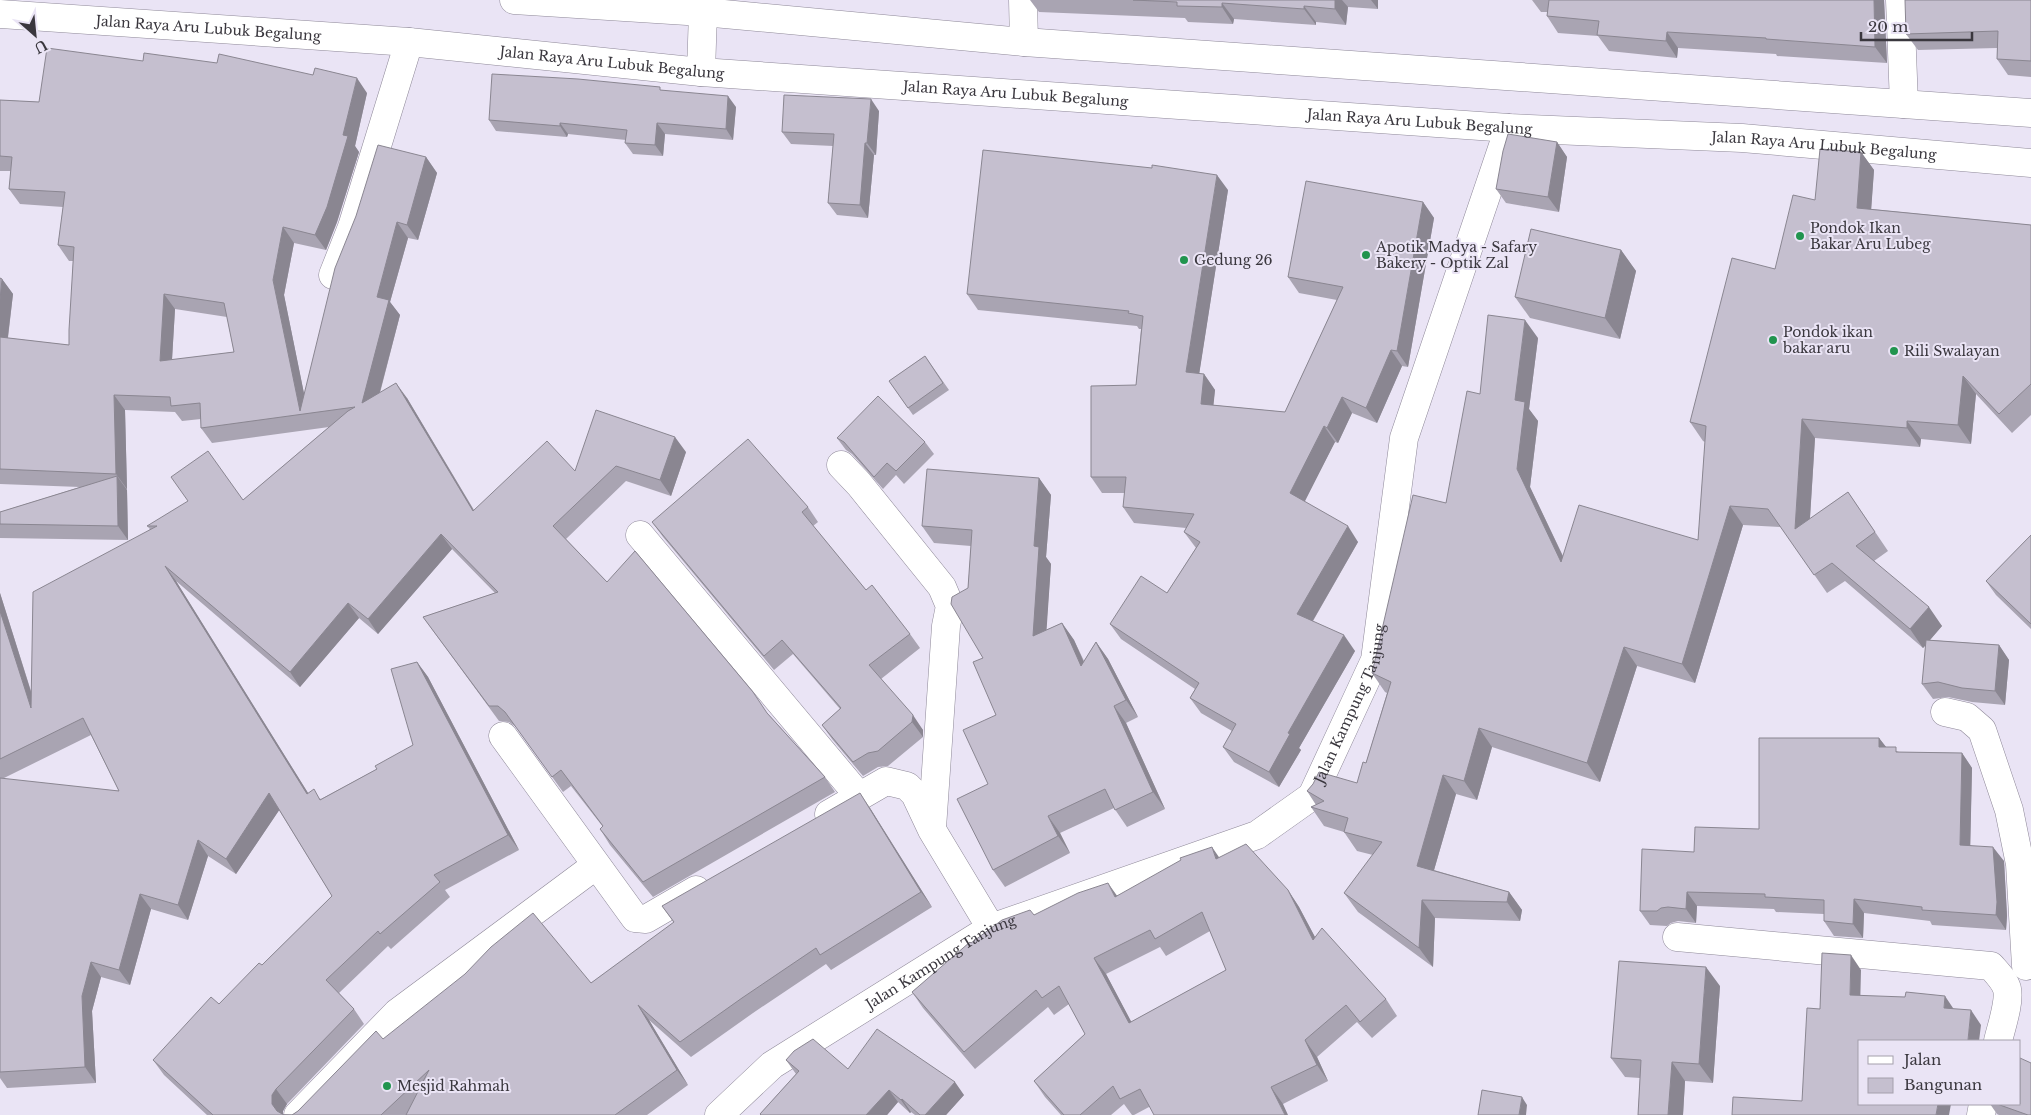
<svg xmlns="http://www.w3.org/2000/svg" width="2031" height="1115" font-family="'Libre Baskerville',serif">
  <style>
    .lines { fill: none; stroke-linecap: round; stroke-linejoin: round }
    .minor-casing { stroke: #8e8898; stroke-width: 29 }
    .major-casing { stroke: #8e8898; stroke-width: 29 }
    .minor { stroke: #fff; stroke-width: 28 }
    .major { stroke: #fff; stroke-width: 28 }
    .wall { fill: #a9a4b2; fill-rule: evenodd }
    .shaded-wall { fill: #8a8691 }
    .building { fill: #c5bfcf; stroke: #8a8691; fill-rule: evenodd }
    .poi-dot { fill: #21944e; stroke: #eae4f5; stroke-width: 2 }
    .labels { text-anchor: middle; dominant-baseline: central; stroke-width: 4; stroke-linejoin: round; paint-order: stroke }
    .street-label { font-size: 14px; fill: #3a373e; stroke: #eae4f5 }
    .poi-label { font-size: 14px; fill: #3a373e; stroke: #eae4f5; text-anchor: start }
  </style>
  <rect width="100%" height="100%" fill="#eae4f5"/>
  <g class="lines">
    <g class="minor-casing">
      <g id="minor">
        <path d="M1023,0l1,42"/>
        <path d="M1900,0l4,104"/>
        <path d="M333,275l19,-48 57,-185"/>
        <path d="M841,465l18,19 83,103 8,19 -4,20 -14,202"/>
        <path d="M640,535l219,261"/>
        <path d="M1945,712l22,5 15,13 27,80 11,54 6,102"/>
        <path d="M503,736l132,182 11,1 50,-29"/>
        <path d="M829,814l57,-33 21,5 8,8 17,36 59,98"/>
        <path d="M1677,937l314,29c6,7 14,15 16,23 3,13 -6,39 -9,52"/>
        <path d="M298,1115l99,-102 198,-147"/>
        <path id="s1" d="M719,1115l53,-50 219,-137 266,-93 55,-39 63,-136 29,-222 105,-310"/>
        <path d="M1981,1115l2,-11"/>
      </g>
    </g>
    <g class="major-casing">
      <g id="major">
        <path d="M514,0l189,12 321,30 1007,71"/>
        <path id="s2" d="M0,14l409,28 292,30 808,56 233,10 289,25"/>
        <path d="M701,72l2,-60"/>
      </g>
    </g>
    <use href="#minor" class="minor"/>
    <use href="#major" class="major"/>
  </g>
  <path class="wall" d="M1030,0h348v9l-30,-2 -2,18 -30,-3v3l-82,-6 -1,5 -45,-2 -3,-4 -146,-6z
    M1532,0h352l3,63 -110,-7 -1,-2 -98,-6 -1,10 -68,-7 -11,-15 -40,-3 -11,-17v-4h-6z
    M2031,0v77l-23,-2 -11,-16v-11l-79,2 -12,-16z
    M662,90l74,17 -3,33 -68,-6 -2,22 -30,-2 -8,-11 1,-3 -58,-6 -1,3 -71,-6 -7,-11z
    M367,93l-12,53 4,6 -22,70 -11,28 -32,-7 -10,52 20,99 122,-237 11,16 -19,67 -10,-2 -18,64 10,13 -20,78 27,5 67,112 101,-39 111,-19 -15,44 -45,-15 -60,58 41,43 162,133 56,62 10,15 -182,105 -43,-52 -10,-16 3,-2 -32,-41 -8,6 -47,-65 -7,-5 -10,-1 -76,-104 72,-24 -43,-44 -74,85 -19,-16 -59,69 -124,-106 132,212 13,6 56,-30 36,-24 4,-83 11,15 91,173 -74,40 5,7 -59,52 -3,-3 -49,47 15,16 10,15 -77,80 -4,7v3l9,1 6,-4 85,-72 208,-56 83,-60 -12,-17 208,-98 62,99 -101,63 -5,-6 -73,49 -62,44 -42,-37 39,65 -41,30h-440l-43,-40 -11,-15 66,-56 43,-39 70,-69 -53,-86 -43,64 -28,-18 -20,64 -37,-11 -21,76 -29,-8 -9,34 4,72 -89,5 -7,-10v-485l31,98 119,-162 -3,-3 96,-26 86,-73 -117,16 -11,-15v-9l-19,2 -7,-9 -50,-2 2,79h-1l1,1 1,50 -128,-2v-26l80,-25 -80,-3v-206l2,1 11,15 -5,44 61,7 4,-84h-4l-11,-16 5,-38 -43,-3 -11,-15 2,-18h-11v-71l39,2zM175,309l52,8 7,35 -62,8zM91,735l28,56 -117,-12z
    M879,111l-3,44h-2l-6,63 -31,-3 -9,-12 5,-57 -42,-2 -9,-12z
    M1557,142l10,15 -8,55 -53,-9 -10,-14z
    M1861,152l13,18 -3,39 160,16v190l-19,18 -36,-39 -5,50 -50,-5 -1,8 -105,-9 -5,81 38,-27 40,59 -14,10 68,65 -12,14 69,5 10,15 -4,45 -33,-3 -24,-5 -15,2 -11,-15 4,-39 -3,3 -78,-67 -18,12 -46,-66 -38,-2 -48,158 -58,-17 -37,116 -108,-35 -15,53 -21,-6 -22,76 75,22 13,18 -2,11 -85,-3 -2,49 -75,-55 -14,-19 29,-38 -16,-4 -13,-19 -20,-6 -13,-19 5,-2 -9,-14 50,-8 9,-20 21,-70 -2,-1 -13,-19 74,-170 34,-109 58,-56 -9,71 9,12 -8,66 33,69 135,-16 7,-98 -2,-1 -13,-19 85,-153 40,-69z
    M1228,190l-29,184h5l11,16 -2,15 72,7 52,-112 -38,-7 -11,-16 135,-75 11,16 -26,149 -6,-1 -25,57 -25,-10 -14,30 -3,-1 -31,59 54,41 -45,79 42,30 -56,97 2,2 -22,37 -45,-25 -11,-15 9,-16 -31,-18 -11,-15 5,-9 -74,-50 -11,-15 57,-31 29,-45 -12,-16 2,-4 -52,-5 -11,-16 2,-14h-23l-11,-16 45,-92 5,-56h-2l-2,-3 -159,-16 -11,-16z
    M1621,250l15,21 -16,68 -90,-21 -15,-21z
    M925,356l24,34 -36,25 -24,-34z
    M837,438l88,4 9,12 -30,30 -8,-9 -13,14 -31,-35 -6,-4z
    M1039,478l12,17 -5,62 5,7 -5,66 16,-7 12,17 10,21 12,-19 12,17 30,58 -12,6 39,86 -38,18 -13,-19 -54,25 10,20 -65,34 -12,-17 -5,-86 8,-69 -28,-127 3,-42 -37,-3 -12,-17z
    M808,507l10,15 -5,4 53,64 44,44 10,14 -39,31 42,51v7l-35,29 -10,1 -15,9 -31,-37 -10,-14 18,-16 -47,-55 -19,16 -111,-133 -11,-15z
    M2031,535v94l-35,-34 -10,-14z
    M1879,738l7,9 13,5 63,1 10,15 -2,77 34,16 3,55 -1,14 -74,-5 -2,-4 -66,-8 -1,25 -29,-2 -10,-15v-7l-48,-2 -2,-3 -77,-3 -1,17 -18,-2 -7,2 -4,3 -17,-1 -10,-14 54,-59 65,-23z
    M1219,857l69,33 11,17 16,30 71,62 11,17 -25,22 -15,-16 -40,35 11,24 -45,23 -134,3 -15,8h-2l-8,-11 -13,11h-50l-16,-18 -11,-16 51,-47 -16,-30 -15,11 -6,-8 -73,62 -52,-61 -11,-16 59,-49 63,-28 83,-19zM1210,931l16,39 -95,52 -25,-48 54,-27 6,9z
    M1720,986l-7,97 -28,-2 -2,34h-45l2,-37 -15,-1 -14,-19z
    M786,1060l62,9 116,26 -18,20h-31l-4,-3 -1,1 -12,-11 -11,13h-126l-1,-1 36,-40z
    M1990,1104h30l11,11h-32l-2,-1z"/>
  <path class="shaded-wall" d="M1335,0h7l6,7 -2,18 -11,-16z
    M1371,0h7v9z
    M1874,0h10l3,63 -12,-16z
    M1222,3l12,16 -1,5 -11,-17z
    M1304,6l12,16v3l-12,-16z
    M1667,32l11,16 -1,10 -11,-17z
    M357,78l10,15 -12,53 4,6 -22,70 -11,28 -11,-15 28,-100z
    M728,96l8,11 -3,33 -7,-11z
    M871,99l8,12 -3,44 -9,-12z
    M560,123l8,11 -1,3 -7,-11z
    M657,123l8,11 -2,22 -8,-11z
    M1557,142l10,15 -8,55 -11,-15z
    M865,143l9,12 -6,63 -8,-13z
    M1861,152l13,18 -4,56 -13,-18z
    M426,157l11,16 -19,67 -11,-15z
    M1217,175l11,15 -31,198 -11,-16z
    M1423,202l11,16 -26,149 -11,-16z
    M397,222l11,16 -18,64 10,13 -27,103 -11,-15 15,-106z
    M283,227l11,16 -10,52 24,118 -8,-2 -27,-131z
    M1621,250l15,21 -16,68 -15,-21z
    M2,279l11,15 -7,58 -6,-9v-43z
    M164,294l11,15 -4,67 -11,-15z
    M1525,320l13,18 -9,71 9,12 -8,66 44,93 -13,-18 -44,-93 -2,-69z
    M1391,350l11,16 -25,57 -11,-15z
    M1204,374l11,16 -3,30 -11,-16z
    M1963,376l13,18 -5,50 -13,-19z
    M396,383l11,15 76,128 -10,-15z
    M114,395l11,15 2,79 -11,-15z
    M1342,397l10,16 -14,30 -11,-15z
    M1802,419l13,19 -7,110 -13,-19z
    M1907,421l14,18 -1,8 -13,-19z
    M1324,426l11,16 -34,67 -11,-16z
    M675,437l11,15 -15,44 -11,-16z
    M117,476l10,14 1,50 -10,-14z
    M1039,478l12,17 -5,62 5,7 -6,89 -12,-17 1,-90z
    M1730,506l13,19 -48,158 -13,-19z
    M1348,526l10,16 -50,87 -11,-15z
    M441,534l11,15 -74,85 -10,-15z
    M165,566l11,15 142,228 -11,-15z
    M0,593l41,131 -10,-16 -31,-97z
    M348,603l11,15 -59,69 -10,-15z
    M1929,607l13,19 -19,22 -13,-19z
    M1062,623l12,17 19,43 -12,-17z
    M1344,635l11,16 -56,97 2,2 -22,37 -10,-15 19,-39z
    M1096,642l12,17 30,58 -12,-17z
    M1999,645l10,15 -4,45 -10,-14z
    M1624,647l13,19 -37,116 -13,-19z
    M417,662l11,15 91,173 -11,-15z
    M1114,706l12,17 39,86 -12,-17z
    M913,715l10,15v7l-11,-15z
    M1479,728l13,19 -15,53 -13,-19z
    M1879,738l11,14 -11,-5z
    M1962,753l10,15 -2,91 -10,-14z
    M1443,775l13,19 -26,90 -13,-18z
    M269,793l11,16 -44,65 -10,-15z
    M860,793l10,15 62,99 -11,-15z
    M1048,816l12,17 10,20 -12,-17z
    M198,840l10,16 -20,64 -10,-15z
    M1212,847l11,16 -7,-4z
    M1993,847l11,14 3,55 -1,14 -10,-15z
    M1108,883l12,17 -5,-3z
    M1288,890l11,17 26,49 -12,-16z
    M1509,892l13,18 -2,11 -13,-19z
    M1687,892l10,14 -1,17 -10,-14z
    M140,894l11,15 -21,76 -11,-15z
    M1854,899l10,14 -1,25 -10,-14z
    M1422,900l13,18 -2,49 -14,-19z
    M1851,955l10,15 -1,40 -10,-15z
    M1094,958l12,16 35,66 -12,-17z
    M91,962l10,15 -9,34 4,72 -11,-16 -3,-71z
    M1706,967l14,19 -7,97 -14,-19z
    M1945,996l10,15 -11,-3z
    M638,1005l11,15 39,65 -11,-15z
    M1971,1010l10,15 -2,16h-10l-1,-1z
    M1305,1040l12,17 11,24 -11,-16z
    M1672,1062l13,19 -2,34h-15z
    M955,1082l9,13 -18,20h-21z
    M1271,1087l12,17 5,11h-3z
    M276,1089l11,15 -4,7v4h-4l-7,-11v-9z
    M889,1090l9,12 -11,13h-21z
    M1522,1097l5,8 -1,10h-7z
    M902,1099l9,13 -1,1 -9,-13z
    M1938,1104h13l-2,11h-13z"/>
  <path class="building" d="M1133,0h202v9l-31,-3v3l-82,-6v4l-45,-1v-4z
    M1549,0h325l1,47 -109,-8v-1l-99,-6 -1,9 -69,-6 2,-14 -52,-5z
    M1905,0h126v61l-34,-2 1,-28 -92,3z
    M47,48l96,13 1,-8 73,10 2,-9 94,21 2,-7 42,10 -14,57 5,1 -21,71 -12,28 -32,-8 -10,53 27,131 35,-143 21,-52 22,-71 48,12 -19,68 -10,-3 -20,75 12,3 -27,103 34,-20 77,128 74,-70 28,30 21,-61 79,27 -15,43 -44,-14 -63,60 54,56 28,-31 118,141 14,21 58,64 -182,105 -43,-53 3,-3 -42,-56 -9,7 -47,-65 -7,-6h-9l-66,-89 75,-25 -57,-58 -73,85 -20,-16 -58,69 -125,-106 142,228 7,-5 6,11 57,-31 -2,-3 38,-21 -22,-76 26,-7 91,173 -74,40 6,7 -60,52 -2,-3 -52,49 28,29 -78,80 -4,6v9l5,7 7,4h8l6,-4 78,-80 7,8 82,-65 26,-27 42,-34 58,70 83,-61 -12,-16 198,-113 61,99 -101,63 -4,-7 -74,50 -62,44 -42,-37 39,65 -62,45h-209l23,-45 -48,45h-168l-60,-55 58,-63 8,7 40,-41 3,2 70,-69 -63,-103 -43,66 -28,-19 -20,65 -38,-11 -21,76 -28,-8 -9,34 3,71 -85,5v-294l119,13 -36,-73 -83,41v-148l31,97 2,-116 124,-66h-10l41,-25 -17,-24 37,-26 35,49 105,-89 7,-4 -154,21 -1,-25 -29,3 -1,-9 -56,-2 2,79 -116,-5v-132l69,8v-15l5,-83 -16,-2 7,-53 -56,-3 3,-32 -12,-1v-56l39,2zM164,294l60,9 10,49 -74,9z
    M492,74l86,5 82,8v3l68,6 -2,33 -69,-6 -2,22 -30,-2 2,-13 -67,-7v3l-71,-6z
    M784,95l87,4 -4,44h-2l-5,62 -32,-2 6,-69 -52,-2z
    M1508,134l49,8 -9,55 -52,-8 7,-38z
    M1820,149l41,3 -4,56 174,17v159l-32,30 -36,-38 -5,49 -51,-4v7l-105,-9 -7,110 53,-37 27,40 -19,14 73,61 -19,22 -78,-66 -18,12 -46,-66 -38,-3 -48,158 -58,-17 -37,116 -108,-35 -15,53 -21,-6 -26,91 92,26 -2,10 -85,-2 -3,48 -75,-55 38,-51 -38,-10 4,-14 -37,-11 13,-6 -17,-10 6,-7 6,-12 38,11 6,-21 3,1 25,-81 -19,-9 41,-178 33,8 21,-112 13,3 8,-79 37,5 -10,80 10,2 -8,67 44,93 18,-57 119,35 8,-114 -16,-4 42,-164 43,11 18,-74 22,5z
    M983,150l169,18v-3l65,10 -31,197 18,2 -3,30 84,8 58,-125 -55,-10 18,-96 117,21 -26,149 -6,-1 -25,58 -24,-11 -15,31 -3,-2 -34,67 58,33 -51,88 47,21 -56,98 2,1 -21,38 -46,-25 13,-23 -46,-26 9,-15 -89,-59 31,-48 26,17 33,-51 -16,-10 10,-18 -71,-7 3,-30h-35v-91l45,-1 7,-69 -15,-3 1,-2 -162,-17z
    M1531,229l90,21 -16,68 -90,-21z
    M0,278l2,1 -2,21z
    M925,356l18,27 -35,25 -19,-27z
    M878,396l47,46 -29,29 -9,-8 -13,14 -30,-35 -7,-4z
    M748,439l60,68 -6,5 64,78 6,-5 38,49 -41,31 44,50 -1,7 -34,29 -10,2 -15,9 -31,-37 19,-17 -59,-68 -18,16 -112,-134z
    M927,469l112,9 -5,68 5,1 -6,89 29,-13 19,43 15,-24 30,58 -12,6 39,86 -38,18 -10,-21 -57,27 10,20 -65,34 -36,-71 31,-15 -25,-54 33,-15 -23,-53 10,-4 -32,-54 1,-7 16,-9 4,-58 -50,-4z
    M117,476l1,50 -118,-2v-12z
    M2031,535v89l-45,-43z
    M1926,640l73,5 -4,46 -33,-3 -24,-6 -16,2z
    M1759,738h120v9h17v5l66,1 -2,92 33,2 4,55 -1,13 -74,-5v-3l-68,-8 -1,25 -29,-3v-21l-59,-3v-3l-78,-2 -1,17 -18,-2 -7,1 -4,3h-17l2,-62 52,3 1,-25 64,2z
    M1246,844l42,46 25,50 9,-12 64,71 -26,23 -14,-17 -41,35 12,25 -46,22 14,28h-131l-14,-26 -20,10 -7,-13 -33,29h-16l-30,-34 51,-47 -26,-48 -17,12 -6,-8 -72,62 -52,-60 58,-50 1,1 31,-23 28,-10 4,5 44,-22 30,-10 7,14 66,-37 -1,-2 32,-11 4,12zM1202,912l24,58 -97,53 -35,-65 56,-28 5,9z
    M1822,953l29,2 -1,40 55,2 1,-5 39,4 -1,12 27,2 -3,30 4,1h-112v63h78l-2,11h-204l1,-18 69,4 5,-93 13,1z
    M1619,961l87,6 -7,97 -27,-2 -4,53h-30l3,-55 -30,-2z
    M877,1029l78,53 -30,33h-5l-18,-16 -1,1 -12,-10 -23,25h-105l-1,-1 39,-43 -13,-11 8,-9 19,-12 35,30z
    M2020,1058l11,5v52h-3l-31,-11h23z
    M1482,1090l40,7 -3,18h-41z"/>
  <g class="poi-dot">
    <circle cx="1800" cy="236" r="5"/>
    <circle cx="1366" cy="255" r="5"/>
    <circle cx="1184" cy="260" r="5"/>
    <circle cx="1773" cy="340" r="5"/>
    <circle cx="1894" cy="351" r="5"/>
    <circle cx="387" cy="1086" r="5"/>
  </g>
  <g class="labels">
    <g class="street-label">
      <text stroke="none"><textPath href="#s2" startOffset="209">Jalan Raya Aru Lubuk Begalung</textPath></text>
      <text stroke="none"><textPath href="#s2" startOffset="614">Jalan Raya Aru Lubuk Begalung</textPath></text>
      <text stroke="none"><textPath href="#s2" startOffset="1019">Jalan Raya Aru Lubuk Begalung</textPath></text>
      <text stroke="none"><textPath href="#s2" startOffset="1424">Jalan Raya Aru Lubuk Begalung</textPath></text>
      <text stroke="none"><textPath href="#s2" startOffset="1829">Jalan Raya Aru Lubuk Begalung</textPath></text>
      <text stroke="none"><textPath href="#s1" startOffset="781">Jalan Kampung Tanjung</textPath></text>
      <text stroke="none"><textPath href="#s1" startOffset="271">Jalan Kampung Tanjung</textPath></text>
    </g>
    <g class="poi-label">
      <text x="1810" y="228">Pondok Ikan<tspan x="1810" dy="16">Bakar Aru Lubeg</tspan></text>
      <text x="1376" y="247">Apotik Madya - Safary<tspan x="1376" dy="16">Bakery - Optik Zal</tspan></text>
      <text x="1194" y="260">Gedung 26</text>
      <text x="1783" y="332">Pondok ikan<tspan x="1783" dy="16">bakar aru</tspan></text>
      <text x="1904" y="351">Rili Swalayan</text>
      <text x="397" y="1086">Mesjid Rahmah</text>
    </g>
  </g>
  <rect x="1858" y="1040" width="162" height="65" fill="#eae4f5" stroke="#a49fac"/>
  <rect x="1868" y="1056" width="25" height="8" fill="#ffffff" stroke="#a49fac"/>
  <text x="1904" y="1065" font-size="15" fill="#3a373e">Jalan</text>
  <rect x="1868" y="1078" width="25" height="15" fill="#c5bfcf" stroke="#a49fac"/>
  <text x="1904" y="1090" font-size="15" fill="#3a373e">Bangunan</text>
  <g transform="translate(35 35) rotate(153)" stroke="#eae4f5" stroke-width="4" paint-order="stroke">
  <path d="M0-4L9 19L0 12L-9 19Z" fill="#3a373e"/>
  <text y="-8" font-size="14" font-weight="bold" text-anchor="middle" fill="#3a373e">U</text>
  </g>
  <path d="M1861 32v8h111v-8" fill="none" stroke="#3a373e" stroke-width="2.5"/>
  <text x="1868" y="32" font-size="15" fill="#3a373e" stroke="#eae4f5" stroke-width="4" paint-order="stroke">20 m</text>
</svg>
